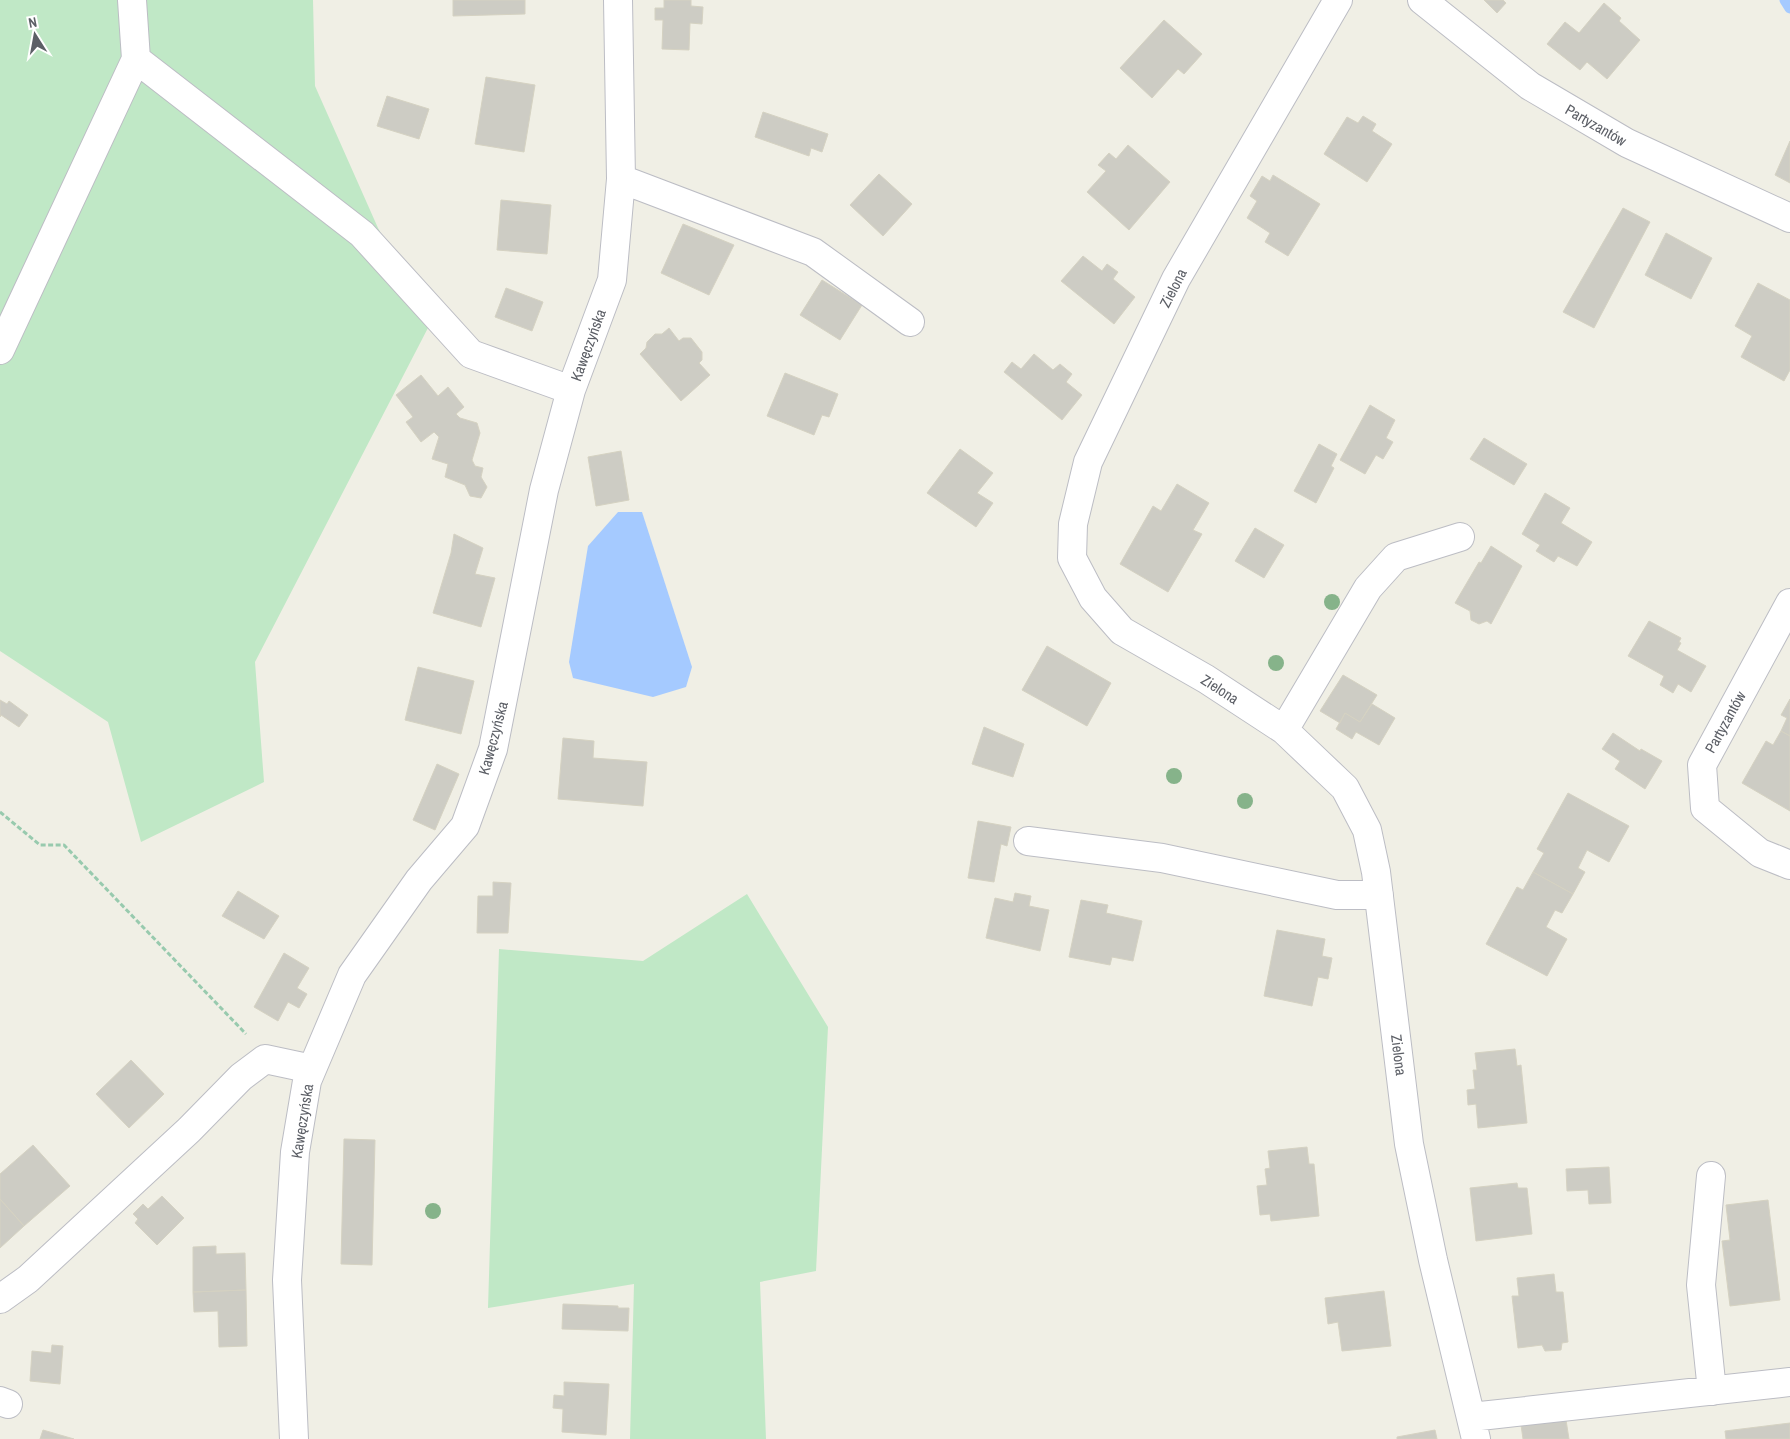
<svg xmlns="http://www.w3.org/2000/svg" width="1790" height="1439" font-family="'Archivo Narrow',sans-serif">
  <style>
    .green { fill: #c0e8c6 }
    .water { fill: #a5caff }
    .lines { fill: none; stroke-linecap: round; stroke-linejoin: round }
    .stream { stroke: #a5caff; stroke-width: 11 }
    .building { fill: #cdccc4; stroke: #d5d2c2 }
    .minor-casing { stroke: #bcbdc4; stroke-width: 30 }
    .path { stroke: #98caae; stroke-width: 3; stroke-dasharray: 5 2.5; stroke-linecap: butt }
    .minor { stroke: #fff; stroke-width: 28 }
    .tree { fill: #86b38a }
    .labels { text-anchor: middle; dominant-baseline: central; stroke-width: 4; stroke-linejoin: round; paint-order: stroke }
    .street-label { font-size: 15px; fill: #5c5f66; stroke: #fff }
  </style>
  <rect width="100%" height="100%" fill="#f0efe5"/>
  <path class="green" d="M0,0h313l2,86 63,142 52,96 -175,338 9,120 -123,60 -33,-120 -108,-71z
    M747,894l81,133 -12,244 -56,11 6,157h-136l4,-155 -146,24 11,-359 144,12z"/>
  <path class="water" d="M618,512h24l50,155 -6,20 -33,10 -80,-19 -4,-16 19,-116z"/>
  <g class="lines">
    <path class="stream" d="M1785,0l5,8"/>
  </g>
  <path class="building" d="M453,0h72v14l-72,2z
    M664,0h27v6l12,1 -1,17 -12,-1 -1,27 -27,-1 1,-29h-8v-12h9z
    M1484,0h19l3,3 -9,10z
    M1604,3l17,15 -2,3 21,19 -33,39 -20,-17 -7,8 -33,-26 18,-22 14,11z
    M1164,20l38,34 -18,20 -6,-5 -26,29 -32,-30z
    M486,77l49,8 -11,67 -49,-8z
    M387,96l42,13 -10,30 -42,-13z
    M763,112l65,22 -6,18 -11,-4 -2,8 -54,-19z
    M1363,116l13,8 -4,7 20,13 -25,38 -43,-28 23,-37 11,6z
    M1790,141v42l-15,-8z
    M1128,145l42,37 -41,48 -42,-38 19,-21 -8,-6 11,-12 7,6z
    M879,174l33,30 -29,32 -33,-31z
    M1273,175l47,29 -32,52 -23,-14 5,-9 -23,-15 10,-17 -7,-5 12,-20 8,5z
    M501,200l50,5 -4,49 -50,-4z
    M1623,208l27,14 -56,106 -31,-16z
    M683,224l51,21 -25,50 -48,-22z
    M1666,233l46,25 -21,41 -46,-24z
    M1083,256l19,15 5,-7 11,8 -5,7 22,18 -21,27 -53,-43z
    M822,280l40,25 -22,35 -40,-25z
    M1758,283l32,17v70l-6,11 -43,-24 11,-21 -17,-10z
    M506,288l37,14 -11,29 -37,-14z
    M669,328l10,13 4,-3h8l11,14v8l-3,3 11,12 -29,26 -41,-47 6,-6 1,-6 8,-8h7z
    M1034,354l19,16 7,-6 12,10 -6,8 16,13 -20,25 -58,-48 8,-10 9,7z
    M785,373l53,21 -9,23 -7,-2 -8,20 -47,-19z
    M421,375l17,21 10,-9 16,20 -8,7 4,4 17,5 3,10 -8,27 3,6 8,2 -2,9 6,10 -6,11 -11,-2 -5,-11 -20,-8 3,-13 -16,-5 7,-22 -5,-5 -13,10 -15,-20 7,-5 -17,-22z
    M1370,405l25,15 -9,18 7,4 -10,17 -7,-4 -11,19 -25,-14z
    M1484,438l43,26 -13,21 -44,-26z
    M1319,444l18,10 -6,12 3,2 -18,35 -22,-12z
    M960,449l33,24 -16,20 16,10 -17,24 -49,-34z
    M621,451l8,49 -33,6 -8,-49z
    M1177,484l32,19 -16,27 9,4 -34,58 -48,-28 33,-58 8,5z
    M1545,493l25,15 -9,15 31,19 -15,24 -19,-10 -4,6 -18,-11 4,-6 -18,-11z
    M1255,528l29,17 -20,33 -29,-17z
    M454,534l29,14 -8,26 20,4 -14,49 -48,-14 18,-60z
    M1491,546l31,20 -31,58 -4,-3 -8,3 -8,-4 -1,-9 -15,-8 24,-41 2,1z
    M1649,621l32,17 -2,4 2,1 -4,7 29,16 -15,26 -13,-8 -5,9 -13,-8 4,-9 -36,-20z
    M1047,646l64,37 -24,43 -65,-36z
    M418,667l56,14 -13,53 -56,-14z
    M1343,675l34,20 -17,27 -15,-9 -5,10 -20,-12z
    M1790,699v37l-9,-5 6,-13 -6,-3z
    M0,700l7,4 2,-3 19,14 -9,12 -18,-12 -1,2z
    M1372,704l23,14 -16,27 -23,-13 -4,7 -16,-10 9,-16 15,9z
    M984,727l40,17 -11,33 -41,-13z
    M1781,731l9,5v75l-48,-28 24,-42 7,4z
    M1613,733l27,18 1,-2 21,12 -17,28 -30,-20 5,-8 -18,-12z
    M563,738l31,3 -1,17 54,4 -4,44 -85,-7z
    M437,764l22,10 -24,56 -22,-10z
    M1568,793l61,33 -20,36 -22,-12 -9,18 7,4 -12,22 -40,-22 11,-19 -7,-4z
    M978,821l33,6 -4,19 -6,-2 -7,38 -26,-4z
    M1533,872l40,22 -11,19 -7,-3 -9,17 21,12 -20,37 -61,-32 31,-57 6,3z
    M493,882l18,1 -3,50h-31l1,-37h15z
    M238,891l41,25 -15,23 -42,-23z
    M1015,893l16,3 -2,10 20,4 -9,41 -54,-13 9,-40 18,4z
    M1081,900l27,5 -2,8 36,8 -9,40 -21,-4 -2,8 -41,-8z
    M1277,930l48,9 -3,17 10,2 -4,21 -10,-2 -6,29 -48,-10z
    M284,953l25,15 -12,20 10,6 -8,14 -11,-6 -10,19 -24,-14z
    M1515,1049l2,17 4,-1 6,58 -49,5 -2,-24 -8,1 -1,-15 8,-1 -2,-19h4l-2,-17z
    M131,1060l33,34 -35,34 -33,-34z
    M344,1139l31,1 -3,125 -31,-1z
    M33,1145l37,41 -46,40 -24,-27v-25z
    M1307,1147l2,17h5l5,52 -48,5 -1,-7 -10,1 -3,-29 10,-1 -2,-16 5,-1 -2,-17z
    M1609,1167l2,36 -22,1 -1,-14 -21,1 -1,-22z
    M1517,1183l1,5h9l5,46 -56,7 -6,-53z
    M162,1196l22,22 -27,27 -22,-22 3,-4 -5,-5 10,-10 5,5z
    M0,1199l24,27 -24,22z
    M1768,1200l12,100 -50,6 -8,-65 8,-1 -4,-35z
    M216,1246v8l29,-1 1,37 -53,2v-45z
    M1554,1274l2,18h7l5,50 -6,1 -1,7 -16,1 -3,-6 -24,3 -6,-52h7l-2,-18z
    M246,1290l1,56 -28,1 -1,-36 -24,1 -1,-20z
    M1384,1291l7,55 -49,5 -4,-29 -10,2 -3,-26z
    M563,1304l55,2v2h11l-1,23 -66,-2z
    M52,1345l11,1 -3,38 -30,-3 2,-30 19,2z
    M564,1382l45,2 -3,51 -44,-3 1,-23 -10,-1 1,-13 10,1z
    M1566,1420l3,19h-46l-2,-14z
    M1790,1423v16h-64l-1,-8z
    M43,1430l31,9h-34z
    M1435,1430l2,9h-40v-2z"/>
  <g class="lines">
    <g class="minor-casing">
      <path id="minor" d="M132,0l4,59 226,175 109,120 100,36
        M1338,0l-162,279 -88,183 -15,62 -1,34 21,40 29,33 84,48 78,51 61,58 22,42 9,42 33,272 24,116 43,179
        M1422,0l108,86 97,57 163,75
        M621,179l192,73 97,70
        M0,350l136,-291
        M1790,603l-88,162 3,43 55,45 30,12
        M1284,730l84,-142 28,-31 64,-20
        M1028,841l134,17 175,37h42
        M1711,1176l-10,109 11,106
        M0,1299l28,-20 161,-149 52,-53 24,-18 47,10
        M0,1401l8,3
        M1471,1417l319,-35
        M294,1439l-7,-159 8,-128 12,-71 45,-106 67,-95 46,-54 28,-77 51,-259 27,-100 41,-110 9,-101 -3,-179"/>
    </g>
    <path class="path" d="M0,812l40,33h24l182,189"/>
    <use href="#minor" class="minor"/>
  </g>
  <g class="tree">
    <circle cx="1332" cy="602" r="8"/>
    <circle cx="1276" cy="663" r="8"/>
    <circle cx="1174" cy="776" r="8"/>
    <circle cx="1245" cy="801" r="8"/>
    <circle cx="433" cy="1211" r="8"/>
  </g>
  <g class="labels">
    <g class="street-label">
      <text transform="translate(1596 125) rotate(30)">Partyzantów</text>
      <text transform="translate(1173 288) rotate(-63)">Zielona</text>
      <text transform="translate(588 345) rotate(-70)">Kawęczyńska</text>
      <text transform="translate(1220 689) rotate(33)">Zielona</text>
      <text transform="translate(1725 722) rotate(-61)">Partyzantów</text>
      <text transform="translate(493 738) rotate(-75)">Kawęczyńska</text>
      <text transform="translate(1399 1055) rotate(83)">Zielona</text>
      <text transform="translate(302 1121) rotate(-81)">Kawęczyńska</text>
    </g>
  </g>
  <g transform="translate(35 35) rotate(349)" stroke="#ffffff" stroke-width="4" paint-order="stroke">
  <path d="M0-4L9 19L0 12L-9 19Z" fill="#5c5f66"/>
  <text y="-8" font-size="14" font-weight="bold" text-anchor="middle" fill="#5c5f66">N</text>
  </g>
</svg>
